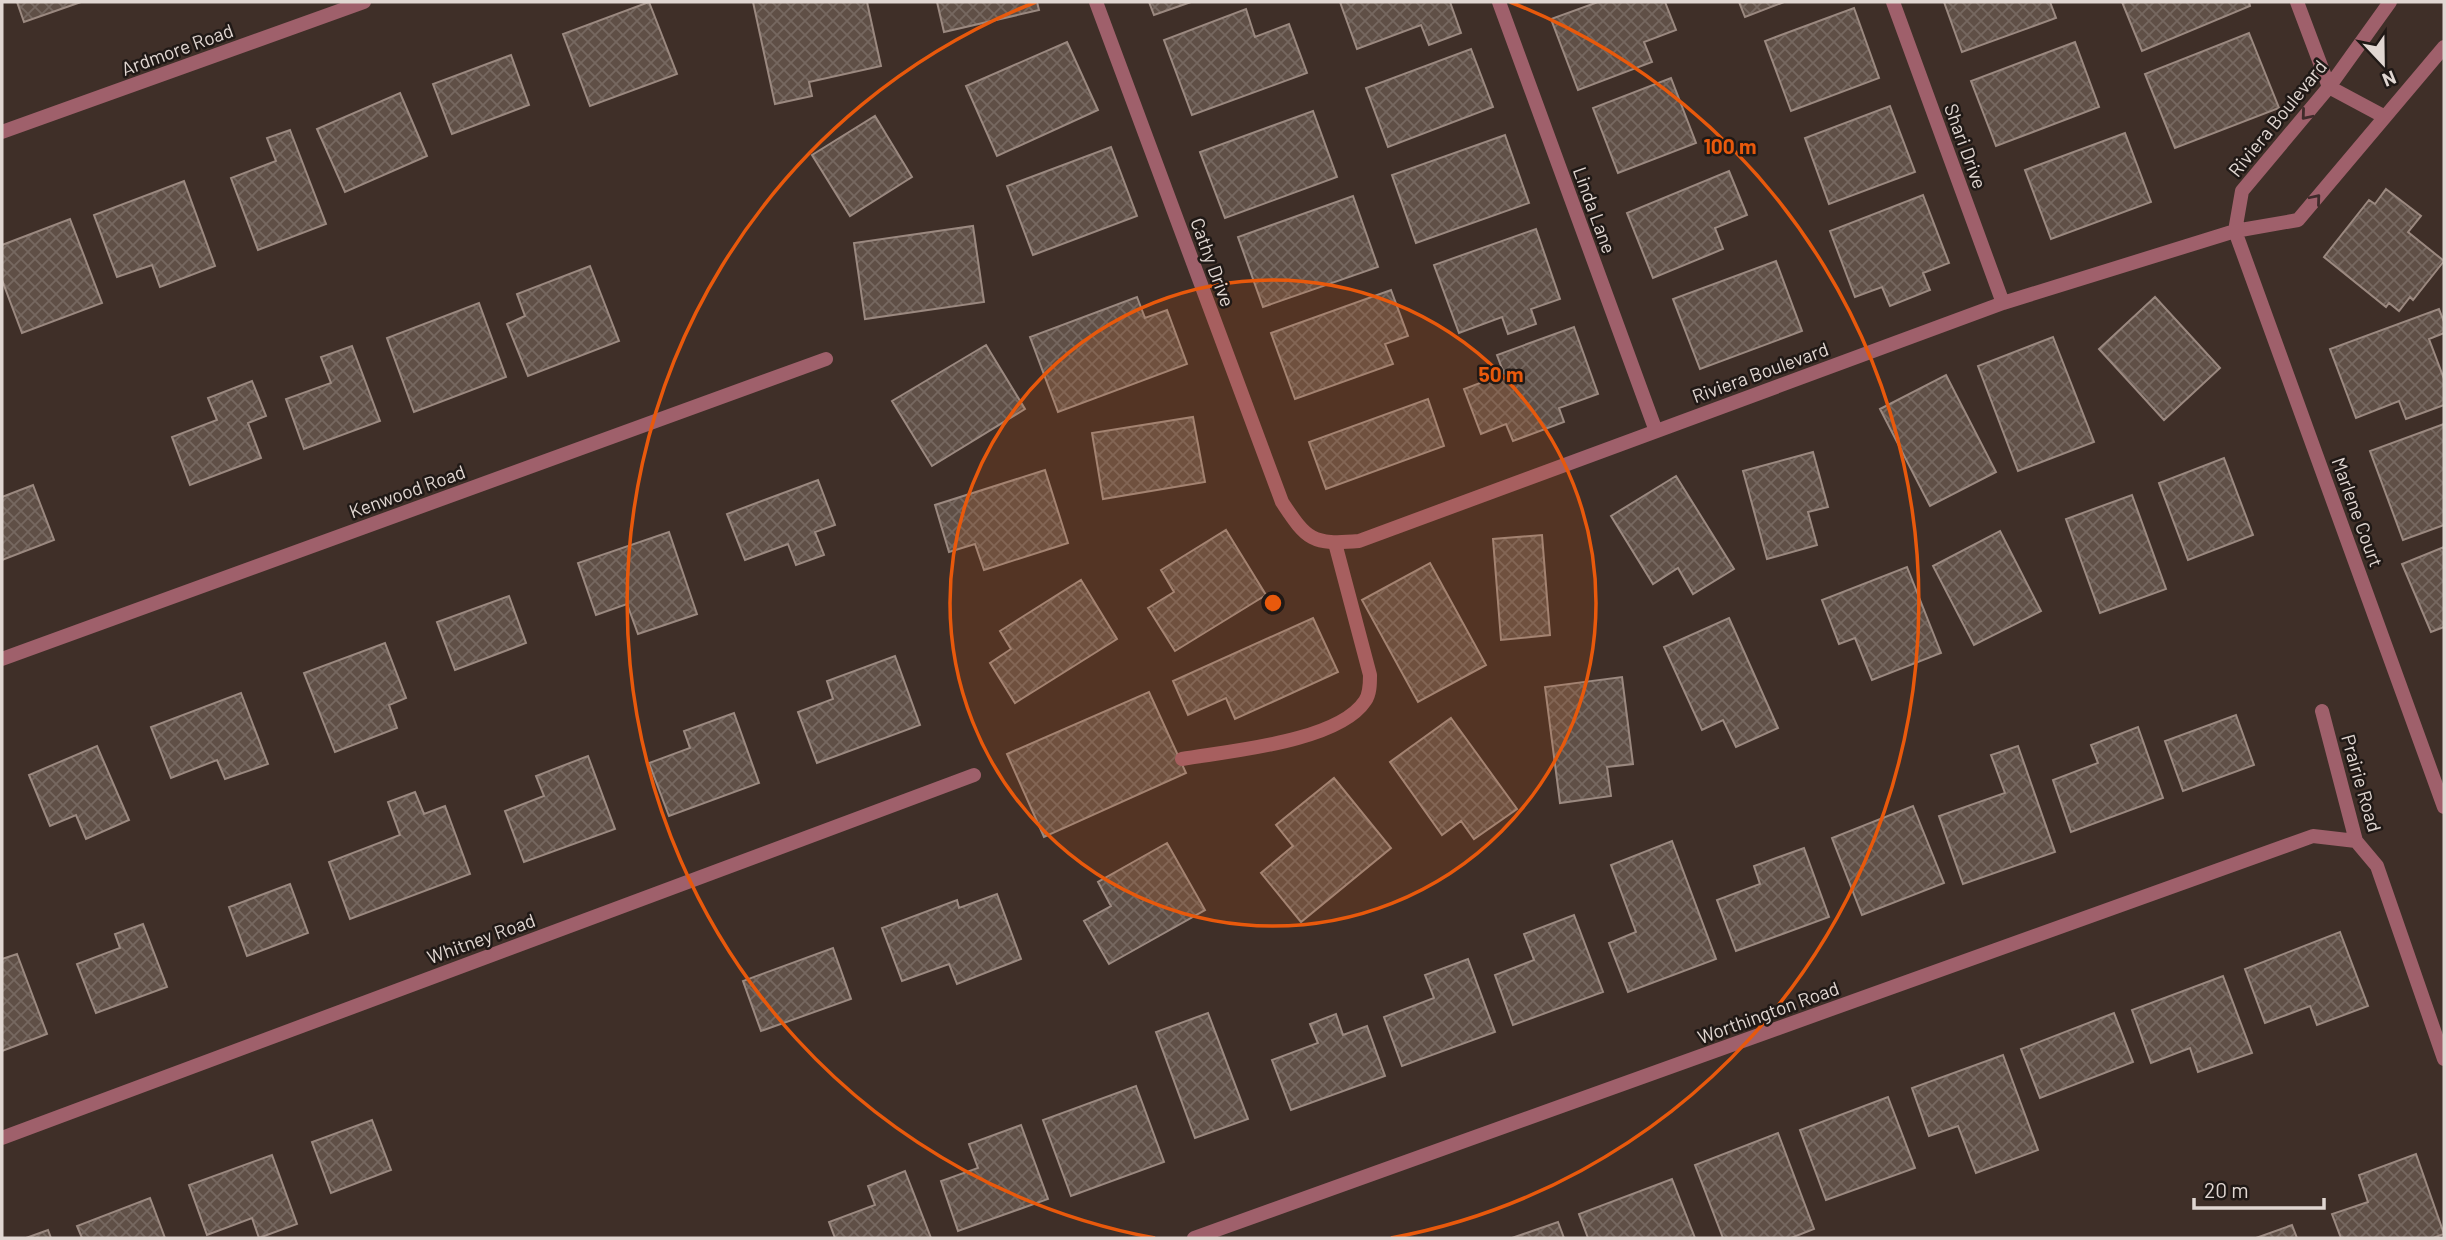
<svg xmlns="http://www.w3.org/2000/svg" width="2446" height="1240" font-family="Barlow,sans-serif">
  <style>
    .building { fill: url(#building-cross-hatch); stroke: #9b8980; stroke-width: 2 }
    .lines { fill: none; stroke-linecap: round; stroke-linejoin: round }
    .lane { stroke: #9f606b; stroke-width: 14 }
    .street { stroke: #9f606b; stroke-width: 14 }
    .oneway { stroke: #402b2b }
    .ring { fill: none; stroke: #e8590c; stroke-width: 3.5 }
    .labels { text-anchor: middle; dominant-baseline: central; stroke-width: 5; stroke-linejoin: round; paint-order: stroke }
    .street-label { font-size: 19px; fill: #e1d7d2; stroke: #201916 }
    .centre { fill: #e8590c; stroke: #201916; stroke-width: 3.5 }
    .ring-label { font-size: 21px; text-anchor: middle; font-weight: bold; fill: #e8590c; stroke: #201916; stroke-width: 5; stroke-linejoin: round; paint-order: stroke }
  </style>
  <defs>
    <pattern id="building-cross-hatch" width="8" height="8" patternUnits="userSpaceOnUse" patternTransform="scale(1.75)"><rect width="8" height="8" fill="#5f4f46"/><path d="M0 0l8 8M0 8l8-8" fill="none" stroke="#766860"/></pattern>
  </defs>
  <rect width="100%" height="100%" fill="#3f2f28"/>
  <path class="building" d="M17,2h64l-57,20z
    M649,2l28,72 -87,32 -27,-72z
    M753,2h114l14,64 -72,16 3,14 -37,8z
    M937,2h100l2,8 -95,22z
    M1149,2h42l-37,13z
    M1340,2h110l11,31 -32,12 -8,-20 -64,24z
    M1598,2h67l11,28 -32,12 8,20 -74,28 -27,-71z
    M1739,2h45l-39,15z
    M1944,2h106l6,16 -94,34z
    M2122,2h127l1,4 -108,45z
    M1854,8l25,70 -88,33 -26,-70z
    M1246,9l9,28 34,-13 18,49 -115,42 -28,-75z
    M2249,33l30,75 -104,40 -30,-74z
    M1067,42l31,68 -101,46 -31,-70z
    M2075,42l24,65 -103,39 -25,-65z
    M1471,49l22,58 -105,40 -22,-59z
    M511,55l18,50 -77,29 -19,-50z
    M1671,78l25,65 -78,30 -25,-65z
    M400,93l27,63 -82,36 -28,-63z
    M1890,106l25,66 -86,32 -24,-66z
    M1313,111l24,66 -112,41 -25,-66z
    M875,116l37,61 -62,39 -38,-61z
    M290,130l36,94 -68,26 -27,-72 45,-17 -9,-23z
    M2125,133l26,69 -100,37 -26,-69z
    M1505,135l24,68 -113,40 -24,-68z
    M1111,147l26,69 -104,39 -26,-69z
    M1729,171l18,44 -32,13 8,21 -70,29 -26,-65z
    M184,181l31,85 -55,21 -8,-22 -35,12 -23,-62z
    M2386,189l35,27 -13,16 36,29 -31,39 -3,-3 -11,14 -10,-8 -3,4 -62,-50 45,-57 6,4z
    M1923,195l26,68 -26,10 7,17 -40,16 -8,-19 -27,10 -25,-66z
    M1353,196l25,71 -115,40 -25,-70z
    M70,219l32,84 -80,30 -20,-53v-35z
    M973,226l11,76 -119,17 -11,-76z
    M1536,229l24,70 -29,10 5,15 -28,10 -6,-17 -43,16 -25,-68z
    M1776,261l26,70 -102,38 -27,-70z
    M590,266l29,75 -91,35 -21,-52 18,-8 -8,-22z
    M1391,290l17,46 -23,8 8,20 -98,35 -24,-66z
    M1137,297l8,21 22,-8 20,54 -129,48 -28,-75z
    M2155,297l65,71 -56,52 -65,-71z
    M479,303l27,74 -92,35 -27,-74z
    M2439,309l5,13v11l-15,6 15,40v26l-38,14 -7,-18 -43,17 -26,-69z
    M1574,327l24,67 -39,14 5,14 -51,19 -7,-17 -25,10 -17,-45 40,-15 -7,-19z
    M2053,337l41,105 -76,29 -40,-105z
    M986,345l39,64 -93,57 -40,-65z
    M352,346l28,75 -76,28 -18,-50 45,-16 -10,-26z
    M1946,375l50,97 -66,34 -50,-97z
    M252,381l14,35 -18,7 13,35 -71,27 -18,-48 45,-17 -9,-22z
    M1428,399l16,47 -118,43 -17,-47z
    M1193,417l12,65 -102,17 -11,-66z
    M2444,424v101l-41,15 -33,-89z
    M1813,452l15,55 -20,5 9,33 -50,14 -24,-88z
    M2224,458l29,77 -65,25 -29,-77z
    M1045,470l23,73 -84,27 -9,-26 -26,8 -14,-47z
    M1676,476l58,93 -41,25 -15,-26 -25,16 -42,-68z
    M818,480l17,45 -20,7 9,23 -28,10 -8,-21 -43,16 -18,-46z
    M33,485l21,55 -52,20v-63z
    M2132,495l34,94 -66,24 -34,-94z
    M1226,530l40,65 -91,56 -27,-43 26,-16 -13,-22z
    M2000,531l41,80 -67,34 -41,-79z
    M669,532l28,82 -59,20 -11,-30 -31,11 -18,-52z
    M1542,535l8,100 -49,5 -8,-101z
    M2444,547v80l-13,5 -29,-68z
    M1430,563l56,102 -68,37 -56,-102z
    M1907,567l34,86 -69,27 -17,-42 -16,6 -17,-44z
    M1081,580l36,59 -102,64 -25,-40 21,-14 -11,-18z
    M509,596l17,47 -71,27 -18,-48z
    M1313,618l25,54 -103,47 -9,-21 -38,17 -15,-34z
    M1729,618l49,110 -42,19 -13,-27 -21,10 -38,-83z
    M385,643l21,55 -17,7 8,23 -62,24 -31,-79z
    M895,656l25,69 -103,38 -19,-51 35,-13 -6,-18z
    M1622,677l11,87 -26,3 4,29 -51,7 -15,-116z
    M1149,692l37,81 -142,64 -37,-83z
    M241,693l27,71 -43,15 -8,-19 -46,18 -20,-51z
    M734,713l25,70 -90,33 -20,-53 41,-15 -6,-17z
    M2236,715l18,50 -71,26 -18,-50z
    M1451,718l66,91 -43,30 -13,-18 -19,14 -52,-73z
    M2138,727l25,71 -92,34 -18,-52 45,-17 -7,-18z
    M97,746l32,74 -43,19 -10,-24 -26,11 -21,-51z
    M2018,746l37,106 -92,32 -24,-68 66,-23 -14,-38z
    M588,756l27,73 -91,33 -19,-51 39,-15 -8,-20z
    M1334,778l57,70 -90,74 -40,-49 32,-27 -17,-21z
    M415,792l9,22 21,-8 25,68 -120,45 -21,-57 71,-27 -12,-33z
    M1913,806l31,77 -82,32 -30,-77z
    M1672,841l44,118 -88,33 -19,-49 27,-11 -25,-67z
    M1167,843l38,67 -96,54 -25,-43 27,-15 -13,-24z
    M1804,848l25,69 -93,34 -19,-51 43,-16 -6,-18z
    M290,884l18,49 -61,23 -18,-49z
    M997,894l24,65 -64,25 -8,-20 -47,17 -20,-53 75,-28 2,8z
    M1574,915l29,77 -90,33 -18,-50 39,-15 -10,-26z
    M143,924l24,63 -71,26 -19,-49 43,-16 -5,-14z
    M2340,932l28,74 -51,19 -7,-19 -45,17 -20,-54z
    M833,948l18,51 -90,32 -18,-50z
    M17,954l30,80 -45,17v-92z
    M1468,959l27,73 -93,34 -18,-49 50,-19 -9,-23z
    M2223,976l29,77 -54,19 -8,-24 -39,15 -19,-53z
    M1208,1013l40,106 -53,19 -39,-106z
    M2114,1013l19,49 -93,36 -19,-49z
    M1336,1014l7,21 24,-9 18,50 -94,34 -19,-50 46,-17 -8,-19z
    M2003,1055l35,95 -62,23 -18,-47 -29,10 -17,-48z
    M1136,1086l28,76 -93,34 -28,-76z
    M1888,1097l27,71 -89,32 -26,-70z
    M372,1120l19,50 -60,23 -19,-51z
    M1021,1125l27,74 -90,32 -17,-50 37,-13 -9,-24z
    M1778,1133l36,96 -23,9h-68l-28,-73z
    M2416,1154l28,80 -11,4h-92l-9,-24 36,-12 -9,-27z
    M272,1155l25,69 -38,14 -7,-20 -45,17 -18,-50z
    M905,1171l26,67h-96l-6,-16 46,-17 -7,-19z
    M1672,1179l23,59h-107l-9,-24z
    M150,1198l15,40h-83l-5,-12z
    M1558,1222l6,16h-52z
    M2292,1225l5,13h-41z
    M48,1230l3,8h-25z"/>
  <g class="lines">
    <path class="lane" d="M1182,759c46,-8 156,-17 183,-58 5,-7 5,-17 5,-26l-35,-132"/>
    <path class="street" d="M1096,2l186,500c25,38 30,43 77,39l644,-238 232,-72 63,-11 146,-173
      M1499,2l157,429
      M1893,2l110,301
      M2297,2l32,85 56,30
      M2,132l362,-130
      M2235,231l209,576
      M2235,231l7,-40 87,-104 61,-85
      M2,659l824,-300
      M2322,711l34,130 21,25 67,193
      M2,1138l972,-363
      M1194,1238l1119,-402 43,5"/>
  </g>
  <defs><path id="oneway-chevron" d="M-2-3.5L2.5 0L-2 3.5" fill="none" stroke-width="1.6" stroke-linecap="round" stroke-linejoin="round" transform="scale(1.75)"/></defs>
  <g class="oneway">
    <use href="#oneway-chevron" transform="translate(2306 115) rotate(130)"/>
    <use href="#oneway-chevron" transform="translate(2316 199) rotate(-50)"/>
  </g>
  <circle cx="1273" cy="603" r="323" fill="#e8590c" fill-opacity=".12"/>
  <g class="ring">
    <circle cx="1273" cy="603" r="323"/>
    <path d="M1155 1238A646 646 0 0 1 1036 2M1510 2A646 646 0 0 1 1391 1238"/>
  </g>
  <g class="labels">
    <g class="street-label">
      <text transform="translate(177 49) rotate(-20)">Ardmore Road</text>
      <text transform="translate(2277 118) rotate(-51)">Riviera Boulevard</text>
      <text transform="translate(1966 146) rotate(70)">Shari Drive</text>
      <text transform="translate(1595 210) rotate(70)">Linda Lane</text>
      <text transform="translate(1213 262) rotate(70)">Cathy Drive</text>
      <text transform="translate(1760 372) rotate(-20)">Riviera Boulevard</text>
      <text transform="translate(407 491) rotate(-20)">Kenwood Road</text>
      <text transform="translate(2358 512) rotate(70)">Marlene Court</text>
      <text transform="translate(2362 783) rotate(74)">Prairie Road</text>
      <text transform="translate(481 938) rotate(-20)">Whitney Road</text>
      <text transform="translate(1768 1012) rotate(-20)">Worthington Road</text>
    </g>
  </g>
  <circle cx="1273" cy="603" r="10" class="centre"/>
  <g class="ring-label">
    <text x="1730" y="154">100 m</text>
    <text x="1501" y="382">50 m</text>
  </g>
  <rect width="2446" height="1240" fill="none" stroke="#e1d7d2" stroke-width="7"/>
  <g transform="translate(2383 63) rotate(158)" stroke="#201916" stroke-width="5" paint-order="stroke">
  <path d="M0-5L12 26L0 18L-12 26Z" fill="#e1d7d2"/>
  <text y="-10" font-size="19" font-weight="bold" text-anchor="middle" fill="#e1d7d2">N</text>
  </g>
  <path d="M2194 1198v10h130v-10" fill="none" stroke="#e1d7d2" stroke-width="3.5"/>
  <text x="2204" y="1198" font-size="21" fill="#e1d7d2" stroke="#201916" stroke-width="5" paint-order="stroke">20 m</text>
</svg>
